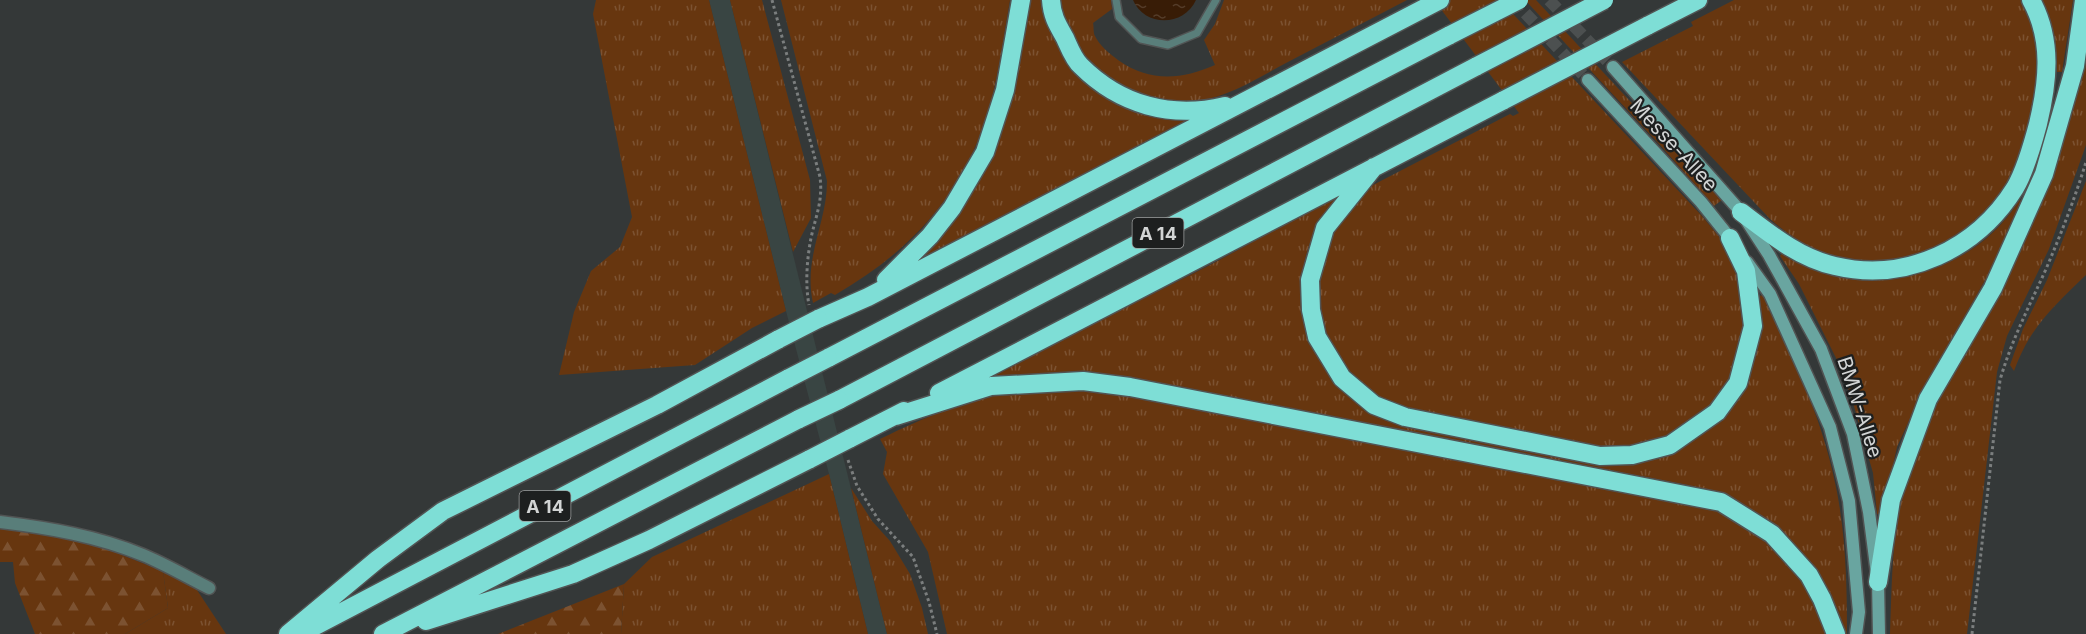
<svg xmlns="http://www.w3.org/2000/svg" width="2086" height="634" font-family="Inter,sans-serif">
  <style>
    .built { fill: #394543 }
    .grass { fill: url(#grass-tufts) }
    .forest { fill: url(#forest-firs) }
    .water { fill: url(#water-ripples) }
    .lines { fill: none; stroke-linecap: round; stroke-linejoin: round }
    .secondary-tunnel { stroke: #4c5050; stroke-width: 12; stroke-dasharray: 12 6; stroke-linecap: butt }
    .service-casing { stroke: #515454; stroke-width: 10 }
    .minor-casing { stroke: #515454; stroke-width: 15 }
    .secondary-casing { stroke: #515454; stroke-width: 15 }
    .motorway-casing { stroke: #515454; stroke-width: 21 }
    .path { stroke: #7b7e7e; stroke-width: 3; stroke-dasharray: 3 3; stroke-linecap: butt }
    .service { stroke: #597e7a; stroke-width: 7 }
    .minor { stroke: #597e7a; stroke-width: 12 }
    .secondary { stroke: #69a5a0; stroke-width: 12 }
    .motorway { stroke: #7eded6; stroke-width: 18 }
    .motorway-bridge-casing { stroke: #515454; stroke-width: 21; stroke-linecap: butt }
    .motorway-bridge { stroke: #7eded6; stroke-width: 18 }
    .labels { text-anchor: middle; dominant-baseline: central; stroke-width: 4.5; stroke-linejoin: round; paint-order: stroke }
    .shield { fill: #1d1f1f; stroke: #9c9e9e; stroke-width: 1.5 }
    .shield-label { font-size: 18px; font-weight: bold; fill: #d3d5d5 }
    .street-label { font-size: 20px; fill: #d3d5d5; stroke: #1d1f1f }
  </style>
  <defs>
    <pattern id="grass-tufts" width="24" height="20" patternUnits="userSpaceOnUse" patternTransform="scale(1.5)"><rect width="24" height="20" fill="#67360f"/><path d="M3 7l-1-3M5 7V3M7 7l1-3M15 17l-1-3M17 17v-4M19 17l1-3" fill="none" stroke="#7c5231"/></pattern>
    <pattern id="forest-firs" width="22" height="20" patternUnits="userSpaceOnUse" patternTransform="scale(1.5)"><rect width="22" height="20" fill="#67360f"/><path d="M5 1l3.5 6h-7zM16 11l3.5 6h-7z" fill="#7c5231"/></pattern>
    <pattern id="water-ripples" width="26" height="14" patternUnits="userSpaceOnUse" patternTransform="scale(1.5)"><rect width="26" height="14" fill="#381c06"/><path d="M2 4q2-2 4 0t4 0M15 11q2-2 4 0t4 0" fill="none" stroke="#543c29"/></pattern>
  </defs>
  <rect width="100%" height="100%" fill="#343838"/>
  <path class="built" d="M709,0h21l157,634h-19l-39,-160 -43,-163z"/>
  <path class="grass" d="M596,0h113l77,311 -34,17 -57,37 -136,10 15,-63 17,-41 29,-24 12,-30 -39,-203z
    M730,0h32l48,180 1,38 -18,34z
    M781,0h229c-7,40 -12,83 -25,122 -28,80 -78,131 -150,173l-4,-2 -18,10c-10,-46 14,-79 14,-122z
    M1027,0h16l31,68 113,49 1,3 -266,139 -2,-4 47,-56z
    M1057,0h54l1,9 -19,14c1,3 0,10 2,13 4,9 15,18 23,24 31,22 63,20 97,5l-11,-25 11,-16 9,-24h183c-40,21 -81,42 -121,63 -28,15 -56,33 -88,38 -48,8 -104,-20 -127,-62 -7,-12 -10,-27 -14,-39z
    M1434,0h66l202,216 19,23 11,21 7,18 7,41 -15,59 -22,31 -27,22 -32,14 -37,5 -197,-37 -39,-15 -25,-21 -27,-39 -8,-48 13,-55 29,-38 14,-12 137,-71 3,2 6,-3z
    M1525,0h11l186,200 -8,6 -55,-62z
    M1734,0h287c23,45 20,81 7,128 -8,25 -16,54 -33,75 -4,5 -11,10 -16,15 -8,7 -15,16 -24,22 -15,10 -33,14 -51,18 -9,1 -18,4 -27,5 -40,3 -78,-19 -107,-44l-148,-157 71,-36 -2,-4z
    M2041,0h32l-11,72h-5l-4,-40z
    M2086,29v116l-37,104 -42,87 -10,36 -30,262h-77c2,-54 2,-110 17,-162 20,-66 61,-122 93,-181 46,-84 72,-168 86,-262z
    M2086,181v94c-33,32 -56,52 -72,96l-4,-6 13,-36 24,-49z
    M1340,195c-19,23 -34,47 -37,78 0,10 3,21 4,32 1,11 1,25 5,36 7,24 25,42 43,58l243,64 74,-11 15,-7 25,-19 30,-36 9,-20 6,-18 3,-28 -1,-28 4,-1c31,63 61,127 74,197 9,47 10,95 10,142h-3c-9,-19 -16,-41 -27,-59 -27,-49 -78,-74 -129,-90l-506,-96 -104,-15h-33l-57,7 -1,-4 223,-112z
    M2019,200l5,1 -36,74 -55,97 -20,40 -16,35 -15,68 -5,-1 -4,-41 -22,-77 -14,-36 -38,-76 -19,-28 3,-4c16,7 31,16 47,22 12,4 27,5 41,5 57,1 118,-28 148,-79z
    M1086,390l31,2 578,109 44,17 47,39 27,37 16,40h-882l-19,-82 -45,-78 4,-22 -7,-13c47,-23 89,-41 141,-48 21,-2 44,-1 65,-1z
    M829,474l39,160h-247l3,-50 28,-27z
    M851,488l21,33 18,20 20,33 12,34 6,26h-41z
    M163,571l34,19 29,44h-101l43,-26z"/>
  <path class="forest" d="M0,527l48,6 38,8 77,30 5,37 -43,26h-90l-20,-51 -2,-21h-13z
    M624,584l-3,50h-123z"/>
  <path class="water" d="M1133,0h63c-12,27 -52,27 -63,0z"/>
  <g class="lines">
    <path class="secondary-tunnel" d="M1513,0l75,80
      M1549,0l64,67"/>
    <g class="service-casing">
      <path id="service" d="M1116,0l3,17 22,22 27,6 29,-12 19,-33"/>
    </g>
    <g class="minor-casing">
      <path id="minor" d="M0,522c49,6 97,14 143,33 22,9 44,22 66,33"/>
    </g>
    <g class="secondary-casing">
      <path id="secondary" d="M1613,67l128,145 28,43 52,94 32,85 16,78 9,70 1,52
        M1588,80l113,122 33,41
        M1747,262l23,32 60,133 19,74 10,111 -3,22"/>
    </g>
    <g class="motorway-casing">
      <path id="motorway" d="M1051,0c1,16 6,24 14,38 4,9 9,22 16,28 39,39 90,53 144,40
        M1647,26l51,-26
        M1374,167l-49,61 -15,52 1,30 6,27 25,41 32,27 31,12 195,39 32,-1 38,-10 47,-33 21,-29 15,-57 -7,-55 -16,-33
        M1741,212c29,22 58,46 94,54 71,17 142,-17 180,-78 10,-17 18,-45 23,-64 10,-42 15,-84 -7,-124
        M886,280l44,-44 22,-28 33,-56 20,-62 16,-90
        M818,319l50,-22 572,-297
        M828,358l622,-323
        M939,393l565,-293
        M839,400l638,-334
        M896,416l95,-30 92,-5 47,6 591,115 51,32 37,41 13,24 14,35
        M849,439l55,-28
        M1878,582l13,-82 37,-101 65,-111 51,-114 31,-108 9,-66
        M426,621l147,-47 76,-34 161,-81
        M288,634l90,-75 65,-48 214,-106 122,-66
        M300,634l489,-256
        M383,634l416,-215"/>
    </g>
    <path class="path" d="M772,0l48,177c3,24 -4,38 -9,61 -4,21 -6,45 -2,67
      M848,460l9,26 21,33 35,38 16,45 8,32
      M1972,634l28,-254c12,-41 29,-73 46,-111 15,-35 29,-71 40,-107"/>
    <use href="#service" class="service"/>
    <use href="#minor" class="minor"/>
    <use href="#secondary" class="secondary"/>
    <use href="#motorway" class="motorway"/>
    <g class="motorway-bridge-casing">
      <path id="motorway-bridge" d="M1450,35l69,-35
        M1477,66l127,-66
        M1504,100l143,-74
        M779,339l39,-20
        M789,378l39,-20
        M799,419l40,-19
        M810,459l39,-20"/>
    </g>
    <use href="#motorway-bridge" class="motorway-bridge"/>
  </g>
  <g class="labels">
    <g class="shield">
      <rect x="1132.5" y="218" width="51" height="30" rx="4.5"/>
      <rect x="519.5" y="491" width="51" height="30" rx="4.5"/>
    </g>
    <g class="shield-label">
      <text x="1158" y="233">A 14</text>
      <text x="545" y="506">A 14</text>
    </g>
    <g class="street-label">
      <text transform="translate(1674 145) rotate(47)">Messe-Allee</text>
      <text transform="translate(1860 407) rotate(72)">BMW-Allee</text>
    </g>
  </g>
</svg>
